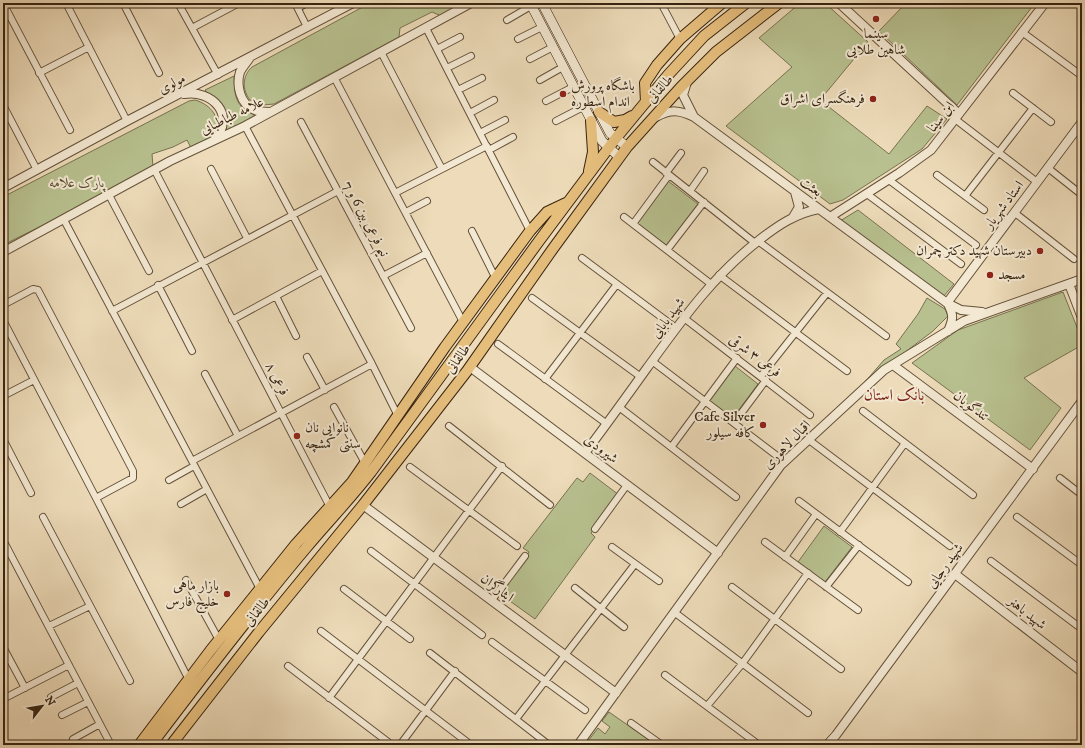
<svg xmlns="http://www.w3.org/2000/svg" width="1085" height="748" font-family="'IM FELL DW Pica',Amiri,serif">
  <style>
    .green { fill: #b8c08f; stroke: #787250 }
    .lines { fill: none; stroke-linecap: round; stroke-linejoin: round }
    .minor-casing { stroke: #65523b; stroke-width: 8 }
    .tertiary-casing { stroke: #65523b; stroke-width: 10 }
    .secondary-casing { stroke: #382411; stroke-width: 10 }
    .primary-casing { stroke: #382411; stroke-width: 12 }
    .minor { stroke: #f3e8d2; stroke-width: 6 }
    .tertiary { stroke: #f3e8d2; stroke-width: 8 }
    .secondary { stroke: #f3e8d2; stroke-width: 9 }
    .primary { stroke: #e6be7c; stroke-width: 10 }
    .poi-dot { fill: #8f2418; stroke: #f3e8d2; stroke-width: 1.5 }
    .labels { text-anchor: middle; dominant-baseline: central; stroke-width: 4; stroke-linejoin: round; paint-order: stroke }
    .poi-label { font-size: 14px; fill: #382411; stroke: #f3e8d2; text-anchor: end }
    .street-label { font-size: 14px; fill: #382411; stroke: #f3e8d2 }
    .park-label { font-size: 14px; font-style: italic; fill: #584b30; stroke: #f3e8d2 }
    .quarter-label { font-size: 16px; fill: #7a1f14; stroke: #f3e8d2 }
  </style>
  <rect width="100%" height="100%" fill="#eddbb9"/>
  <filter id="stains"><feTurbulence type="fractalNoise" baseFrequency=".005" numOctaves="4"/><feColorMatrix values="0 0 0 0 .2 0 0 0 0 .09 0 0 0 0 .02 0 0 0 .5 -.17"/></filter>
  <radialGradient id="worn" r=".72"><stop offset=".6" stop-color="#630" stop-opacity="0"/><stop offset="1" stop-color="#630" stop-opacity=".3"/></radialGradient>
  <path class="green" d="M370,3h87l-5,6 -11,7 -9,-4 -32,16 -1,9 -125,67 -11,1 -13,-5c-8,-10 -8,-24 2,-33z
    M800,3h25l43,39 -48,58 69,54 38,-48 20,13 -25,30 -79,51 -13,4 -104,-78 66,-59 -33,-29z
    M906,3h129l-78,102 -78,-74z
    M234,76c1,13 -1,24 11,34 4,2 8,4 11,7l-29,15c-3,-13 2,-21 -10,-33 -4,-3 -9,-4 -12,-9z
    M195,100c15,4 29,19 17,34 -6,7 -14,10 -21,14l-4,-8 -14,7 -21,7 1,13 -69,38 -81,40v-48l186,-96z
    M668,181l30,23 -31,42 -30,-23z
    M858,210l96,74 -11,13 -103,-76z
    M1063,292l19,48v5l-58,33 37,30 -31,42 -118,-87 46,-33z
    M927,298l18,11 3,7 -15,15 -70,53 21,-24 17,-11 -5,-5 22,-30z
    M735,366l23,18 -26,35 -23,-18z
    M590,473l29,22 -28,38 4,4 -60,82 -35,-25 29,-42 -6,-4 54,-70 6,4z
    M824,526l28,21 -27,35 -27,-20z
    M609,712l47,33h-71l13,-17 7,6 5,-7 -8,-6z"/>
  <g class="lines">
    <g class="minor-casing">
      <path id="minor" d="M3,3l67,127
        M66,3l61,118
        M123,3l36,70
        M178,3l40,72
        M295,3l12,24
        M661,3l19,36
        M298,8l9,-5
        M507,20l24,-14
        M192,28l47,-25
        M426,28l104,203
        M1022,32l60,44
        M518,39l24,-12
        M437,49l23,-12
        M381,52l61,117
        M530,59l23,-12
        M447,68l24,-12
        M39,73l50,-26
        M334,77l129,245
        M540,80l23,-13
        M458,90l24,-12
        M1013,93l38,29
        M546,101l27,-14
        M3,105l34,65
        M470,113l24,-13
        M955,119l82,63
        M556,121l27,-14
        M301,122l110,206
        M245,126l127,238 26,52
        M480,133l25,-13
        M489,150l24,-13
        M653,162l102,81
        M1048,168l34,27
        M211,169l36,69
        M155,171l175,336
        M666,173l15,-20
        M937,175l47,35
        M889,180l87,65
        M690,191l14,-20
        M395,193l92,-47
        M867,194l94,70
        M109,195l40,76
        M965,196l68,-88
        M406,212l21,-11
        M1015,213l59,46
        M624,217l87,67
        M64,220l196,369
        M633,224l36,-49
        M472,231l23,46
        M758,241l128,95
        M667,250l37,-48
        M582,258l94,70
        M719,275l128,96
        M383,276l44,-23
        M158,285l34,66
        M276,296l20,40
        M532,298l109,79
        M3,305l30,-16 5,1 95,181v7l-37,20
        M112,311l226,-120
        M684,318l126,97
        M3,320l93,178 93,182
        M232,320l90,-49
        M498,344l109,80
        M307,357l18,33
        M652,361l133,101
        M205,374l33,62
        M761,376l66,-83
        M545,379l72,-95
        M3,396l31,-16
        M334,407l31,56
        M619,407l117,90
        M863,411l110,84
        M734,423l32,-43
        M449,426l101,79
        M3,439l28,54
        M809,440l141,106
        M672,446l65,-88
        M192,461l180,-97
        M410,467l107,79
        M1060,478l22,17
        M169,480l25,-14
        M799,501l109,81
        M181,504l26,-15
        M43,517l87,164
        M1017,517l65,48
        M595,529l32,-44
        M840,532l65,-89
        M3,540l108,205
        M765,542l93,68
        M612,547l47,34
        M371,551l111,84
        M785,557l31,-43
        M991,561l91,68
        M186,580l33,60
        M732,587l109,82
        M826,587l33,-42
        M575,588l49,39
        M344,589l66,50
        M492,600l33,-44
        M674,612l134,101
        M49,626l41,-20
        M321,631l150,114
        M492,642l93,68
        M3,647l22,41
        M430,653l119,92
        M288,666l100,76
        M665,675l94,70
        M51,697l27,-14
        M329,698l173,-232
        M3,699l66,-34
        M707,706l35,-42 66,-91
        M62,715l26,-13
        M516,719l119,-155
        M631,723l31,22
        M73,739l27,-15
        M400,745l55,-74"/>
    </g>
    <g class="tertiary-casing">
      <path id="tertiary" d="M839,3l120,111
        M249,59c-3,4 -7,9 -9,13 -4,13 0,33 15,38 5,2 10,2 15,2
        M687,82l-4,13 11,22
        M184,94c28,-5 53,22 30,46
        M656,117c15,-8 23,-7 38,0l253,186 14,7 21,2
        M3,188l124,-67 226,-118
        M793,217l6,-10 -4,-15
        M830,217l69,-44 32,-23 114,-147
        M3,252l167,-91 75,-35 226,-123
        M1069,284l13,34
        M947,303l135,-181
        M948,304c6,11 5,16 0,27
        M893,365l140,104
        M470,367l248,186
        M585,453c21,-28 42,-57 62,-85 35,-48 65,-91 111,-127 19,-15 38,-28 61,-32
        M363,505l253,188
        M955,574l127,98
        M578,745l203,-280 103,-95 80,-49 118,-42
        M827,745l9,-10 246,-334"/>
    </g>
    <g class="secondary-casing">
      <path id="secondary" d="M530,3l72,138 17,16
        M542,3l68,130 17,14"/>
    </g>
    <g class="primary-casing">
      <path id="primary" d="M646,102l-1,-19 12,-18 23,-26 42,-36
        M599,112l15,10 11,-2 7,-4
        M589,171l4,-19 -2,-31
        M139,745l71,-94 86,-107 56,-62 93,-135 85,-116 17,-19 19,-9
        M151,745c50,-66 101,-133 155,-197 21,-25 44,-49 65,-76l168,-231 77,-103 52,-63 36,-39 42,-33
        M171,745l88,-113 104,-127 104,-134 85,-121 75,-103 54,-60 35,-35 63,-49"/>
    </g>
    <use href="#minor" class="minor"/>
    <use href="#tertiary" class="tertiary"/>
    <use href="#secondary" class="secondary"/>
    <use href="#primary" class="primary"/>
  </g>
  <g class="poi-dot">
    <circle cx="876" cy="19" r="4"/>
    <circle cx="563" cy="94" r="4"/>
    <circle cx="873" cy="99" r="4"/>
    <circle cx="1040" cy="251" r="4"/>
    <circle cx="990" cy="275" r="4"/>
    <circle cx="763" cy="425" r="4"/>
    <circle cx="297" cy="436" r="4"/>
    <circle cx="227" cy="594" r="4"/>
  </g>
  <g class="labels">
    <g class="poi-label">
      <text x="876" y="34" text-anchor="middle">سینما<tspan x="876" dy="16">شاهین طلایی</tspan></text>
      <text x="571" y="86" text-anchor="start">باشگاه پرورش<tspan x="571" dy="16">اندام اسطوره</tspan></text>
      <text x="865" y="99">فرهنگسرای اشراق</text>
      <text x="1032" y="251">دبیرستان شهید دکتر چمران</text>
      <text x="998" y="275" text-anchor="start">مسجد</text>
      <text x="755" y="417">Cafe Silver<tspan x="755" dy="16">کافه سیلور</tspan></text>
      <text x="305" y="428" text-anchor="start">نانوایی نان<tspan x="305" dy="16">سنتی کمشچه</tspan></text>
      <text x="219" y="586">بازار ماهی<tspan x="219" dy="16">خلیج فارس</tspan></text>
    </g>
    <g class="street-label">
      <text transform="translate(172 84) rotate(-27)">مولوی</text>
      <text transform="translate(660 89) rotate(-48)">طالقانی</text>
      <text transform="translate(232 116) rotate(-26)">علامه طباطبایی</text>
      <text transform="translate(941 117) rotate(-52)">ابن سینا</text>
      <text transform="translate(811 187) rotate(36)">بعثت</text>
      <text transform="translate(1004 205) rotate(-53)">استاد شهریار</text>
      <text transform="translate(366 219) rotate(62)">نیم فرعی بین 6 و 7</text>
      <text transform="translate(668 318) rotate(-53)">شهید بابایی</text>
      <text transform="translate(755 356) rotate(37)">فرعی ۳ شرقی</text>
      <text transform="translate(458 359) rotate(-54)">طالقانی</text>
      <text transform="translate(277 379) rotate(62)">فرعی ۸</text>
      <text transform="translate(971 406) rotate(37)">تندگویان</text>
      <text transform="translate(787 445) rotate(-46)">اقبال لاهوری</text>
      <text transform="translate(601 449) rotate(37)">شیرودی</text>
      <text transform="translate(945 566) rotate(-54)">شهید رجایی</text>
      <text transform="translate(497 588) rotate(37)">ایثارگران</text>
      <text transform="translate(257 612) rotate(-51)">طالقانی</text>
      <text transform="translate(1027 613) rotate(38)">شهید باهنر</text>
    </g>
    <g class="park-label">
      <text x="77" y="183">پارک علامه</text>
    </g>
    <g class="quarter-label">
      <text x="894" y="395">بانک استان</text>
    </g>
  </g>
  <rect width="1085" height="748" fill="none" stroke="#eddbb9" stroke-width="16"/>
  <rect x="4" y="4" width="1077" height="740" fill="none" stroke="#382411" stroke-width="2"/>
  <rect x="8" y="8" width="1069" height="732" fill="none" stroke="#382411"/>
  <g transform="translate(42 706) rotate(59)" stroke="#f3e8d2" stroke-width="3" paint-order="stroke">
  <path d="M0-3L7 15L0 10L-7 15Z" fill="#382411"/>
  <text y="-6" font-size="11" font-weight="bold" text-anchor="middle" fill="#382411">N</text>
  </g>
  <rect width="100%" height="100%" filter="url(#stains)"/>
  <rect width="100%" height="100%" fill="url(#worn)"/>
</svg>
